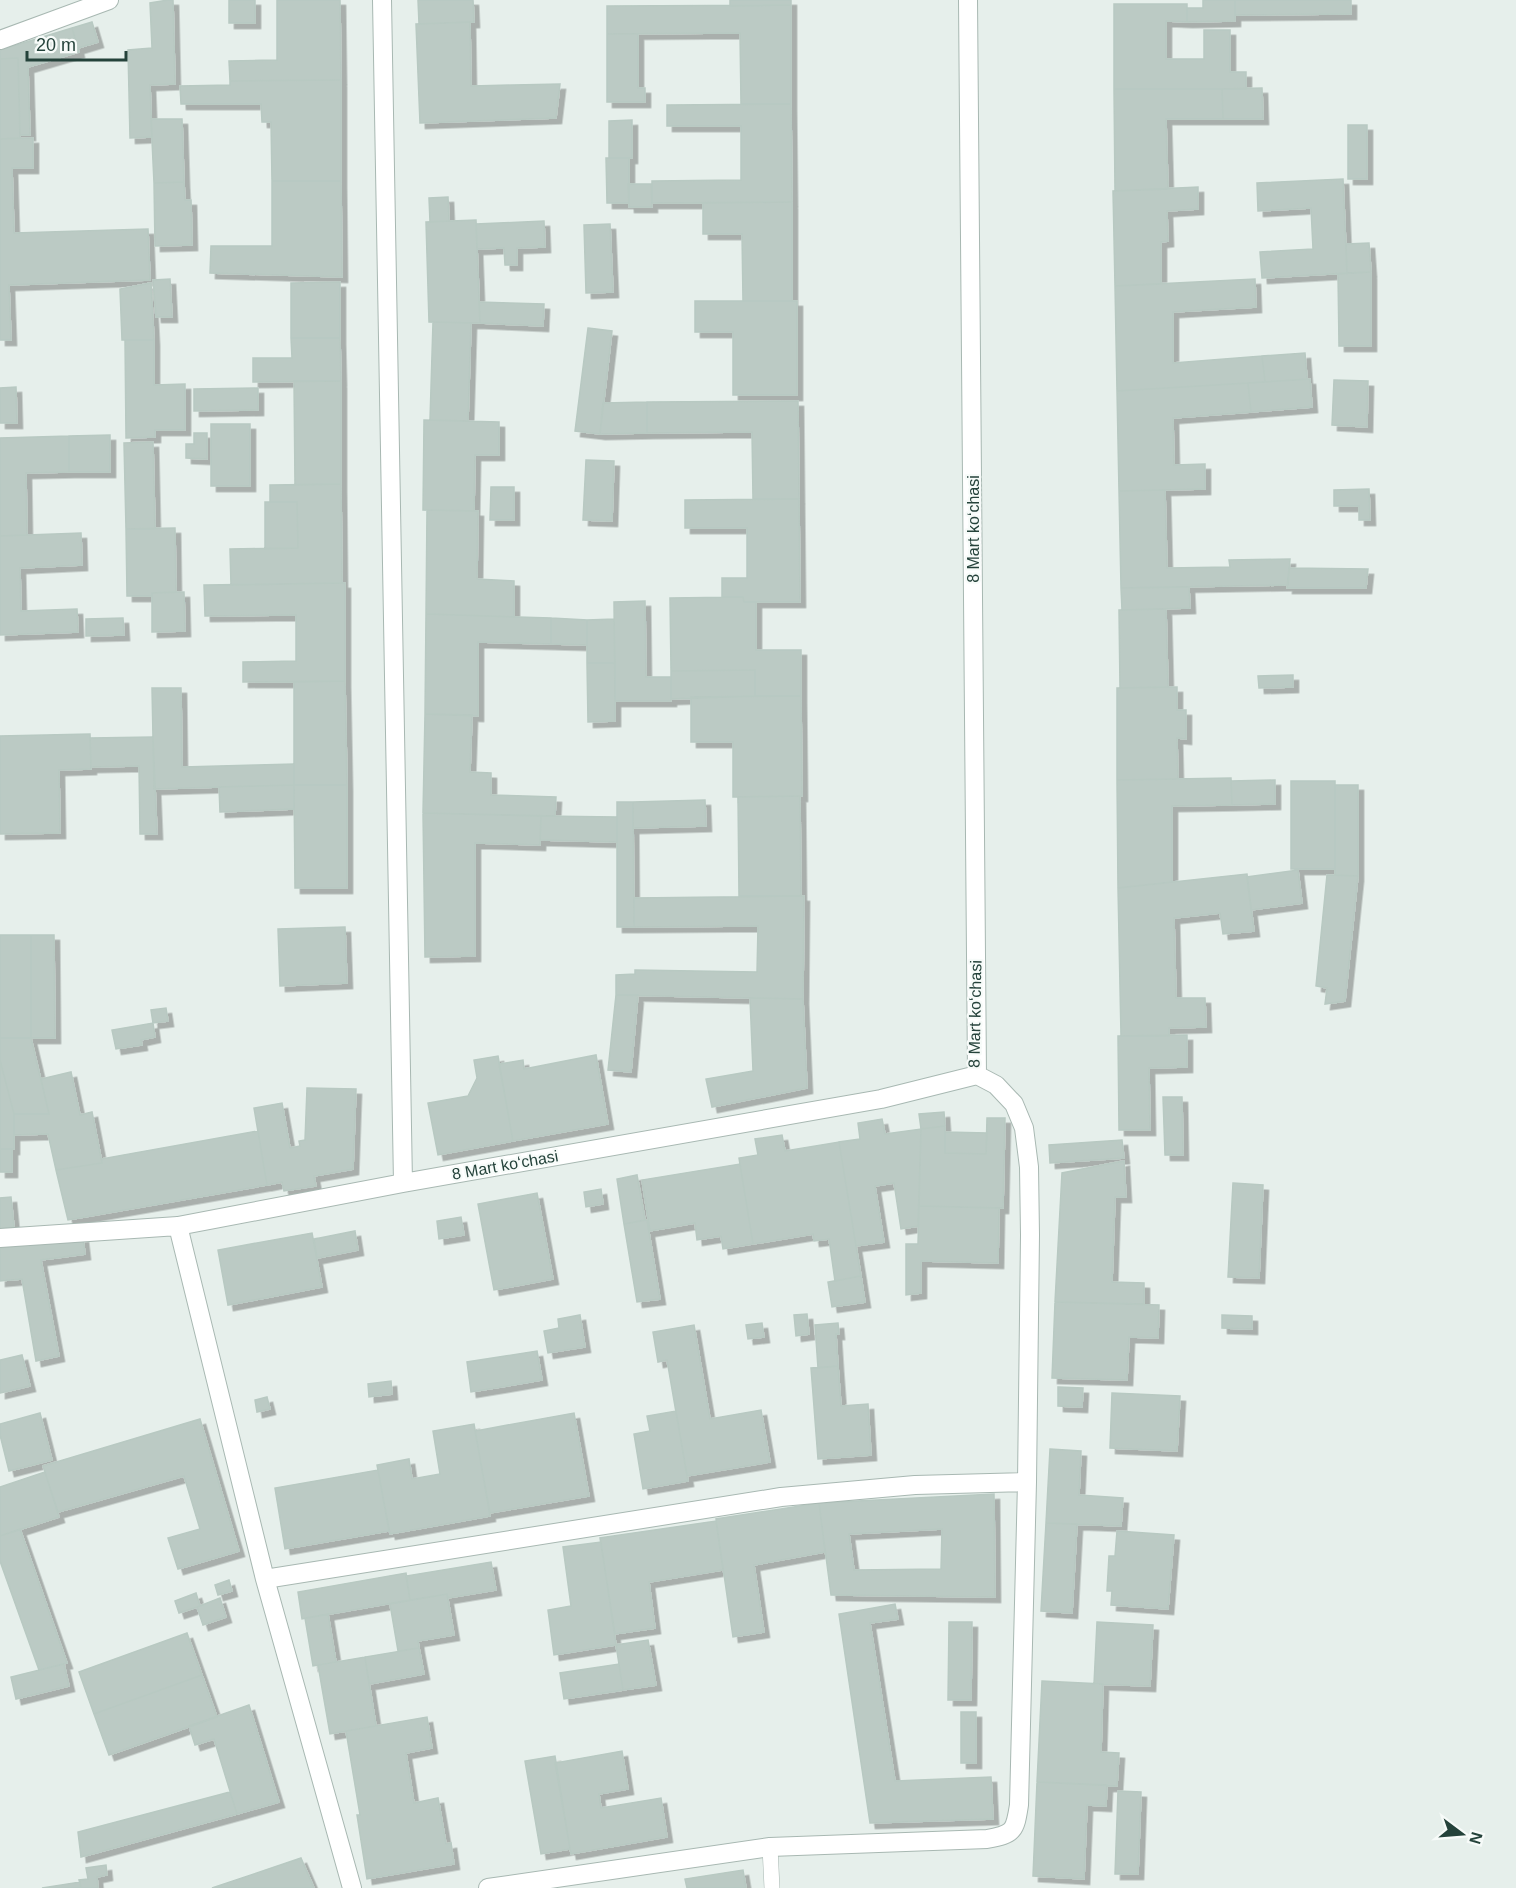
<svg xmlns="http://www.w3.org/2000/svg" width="1516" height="1888" font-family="Helvetica,sans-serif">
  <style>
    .building { fill: #bbcac4; stroke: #b8c9c2; stroke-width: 1.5; fill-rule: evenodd; filter: url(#shadow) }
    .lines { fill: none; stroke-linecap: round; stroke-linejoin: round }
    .lane-casing { stroke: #a8b8b2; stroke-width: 16 }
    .street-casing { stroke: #a8b8b2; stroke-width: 20 }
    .lane { stroke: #fff; stroke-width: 15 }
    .street { stroke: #fff; stroke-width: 18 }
    .labels { text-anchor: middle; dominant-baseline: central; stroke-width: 4.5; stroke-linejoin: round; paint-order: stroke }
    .street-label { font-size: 16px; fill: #24423a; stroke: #f7fbf9 }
  </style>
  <defs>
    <filter id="shadow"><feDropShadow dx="5.5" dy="5.5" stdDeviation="0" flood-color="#0004"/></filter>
  </defs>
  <rect width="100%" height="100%" fill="#e6efeb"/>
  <path class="building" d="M168,0h5l2,84 -25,1 2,52 -22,1 -2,-88 24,-2 -2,-45z
    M229,0h26v23h-26z
    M277,0h63l1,80 -111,1 -1,-20 48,-1z
    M418,0h55l1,22 -55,2z
    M730,0h61v5l-61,1z
    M1203,0h32v21l-48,1v-14h16z
    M1235,0h116v14l-116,1z
    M1114,4h73v18l-21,-1v38h38v-29h26v42h16v17h-132z
    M791,5v99h-50l-1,-71 -133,1v-28z
    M92,22l6,20 -20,6 -6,-20z
    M470,22l1,64 89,-2 -4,34 -136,5 -4,-99z
    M72,28l7,24 -51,15 2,68h-10l-2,-77 -18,1v-9z
    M607,34h31v54h7v14h-38z
    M18,58l2,80 -20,1v-80z
    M341,80v101h-69l-1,-59h-9l-1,-18h-80l-1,-18 50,-1v-4z
    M1262,88l1,31h-40l-1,-30z
    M1114,89h108l1,30h-57l2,70 -53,2z
    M791,104l1,98 -140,1v-22l89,-1v-54h-74v-21z
    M151,119h31l2,63 -30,1z
    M632,120v38h-23v-37z
    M1348,125h19v54h-19z
    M33,138v30h-21l2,65 134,-4 2,51 -141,5 2,55h-11v-201z
    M606,158h23v45h-22z
    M1343,179l4,94 -85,5 -2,-26 53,-3 -2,-41 -53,3 -1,-28z
    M272,181h69l1,96 -132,-4 1,-27h61z
    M184,182l1,18h6l1,45 -37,1 -1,-63z
    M628,184h23l1,23h-23z
    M1198,187v22l-31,2 1,30 -7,1v42l-46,2 -2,-95z
    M448,197l1,24 -19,1 -1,-24z
    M792,202v99h-49l-1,-67h-39v-31z
    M476,220l4,103 -51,-1 -3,-100z
    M544,221l1,26 -28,1v17h-12l-1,-17 -27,1 -1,-25z
    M610,224l3,68 -27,1 -2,-68z
    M1369,243l2,29 -24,1 -1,-29z
    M1371,272v74h-32l-1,-72z
    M170,279l2,38h-16l-3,-37z
    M1255,279l1,28 -83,5v51l89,-7 3,26 -148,9 -2,-105z
    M340,282v56h-49v-55z
    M151,283l3,57h-32l-2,-51z
    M695,301h102v94h-64v-63h-38z
    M479,302l65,2 -1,22 -63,-3z
    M433,322l38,1 -3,98 -38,-1z
    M588,328l24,3 -12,103 -25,-3z
    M291,338h49l1,43 -88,1v-24h39z
    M125,340h29v45l31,-1v46h-30v7l-29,1z
    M1305,353l2,26 -42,3 -3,-26z
    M1310,379l2,28 -61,5 -3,-29z
    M1334,380l34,1 -1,46 -35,-2z
    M294,381h47v103l-46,1z
    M1248,383l3,29 -78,6 1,47 31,-1v25l-86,2 -2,-100z
    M16,387l1,36h-17v-35z
    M258,388v22l-64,1v-22z
    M798,401l1,98h-46l-1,-67 -105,1v-31z
    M647,402v31l-47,1 3,-31z
    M424,420l75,2v33h-24l-1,56 -51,-1z
    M211,424h39v62h-39z
    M194,433h13v26l-21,-1v-14h8z
    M110,435v37h-41v-36z
    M69,436v36l-43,1 1,62 -27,1v-98z
    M153,442l2,87h-29l-2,-86z
    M586,460l28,1 -2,60 -29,-1z
    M341,484l1,99 -111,2 -1,-36 68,-1 -1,-46h-27v-17z
    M491,487h23v33h-24z
    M1369,489l1,31h-11v-14h-25v-16z
    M1165,490l2,78 63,-1 -1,-7 61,-1 -2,26 -167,3 -2,-97z
    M799,499l1,103h-56l-1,-5h-21v-19h25v-50h-62v-28z
    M265,502h32l1,46 -33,1z
    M427,510l51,1 -1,68 37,2v36l-88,-3z
    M175,528l1,64 -24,1v3h-25l-1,-67z
    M81,533l1,32 -62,3 1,43 56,-2 1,23 -78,3v-99z
    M1289,568l79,1 -2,19h-79z
    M342,583h3v98l-102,1v-20l53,-1v-46l-91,1 -1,-31z
    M1189,587l1,21 -68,2 -1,-22z
    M184,592l1,39 -33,1v-39z
    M743,597l1,5h12v48h45v46h-46v-26l-84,1 -1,-73z
    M645,601l1,76h25v24h-56l-1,-99z
    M1166,609l2,78 -48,1 -1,-78z
    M426,614l125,4v26l-73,-2v74l-53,-2z
    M123,618l1,17 -38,1v-17z
    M551,618l36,2v25l-36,-1z
    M614,619l1,44h-28v-43z
    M587,663h28v58l-27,1z
    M755,670v26l-84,3v-28z
    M1293,675v12l-34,1 -1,-12z
    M345,681l2,104h-53v-103z
    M1177,687v23h9v29l-9,-1 1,41 -61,1v-92z
    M152,688h29l1,79 112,-3v21l-140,4z
    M801,696l1,100 -69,1v-55h-42v-45z
    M425,714l47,1 -2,57 21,1v22l65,2 -1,19 -132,-3z
    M90,734l1,35 -32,1 1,63 -60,1v-98z
    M153,737l4,97h-17l-1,-68 -48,1 -1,-29z
    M1231,778l1,27 -60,1v76l-54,6 -1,-108z
    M1275,780v24l-43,1 -1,-24z
    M1291,781h44v88h-44z
    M294,785v24l-74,3 -1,-25z
    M294,785h53v103h-52z
    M1335,785h23v91l-23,-1z
    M800,796l1,100h-62l-1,-99z
    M705,800l1,26 -73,2v-26z
    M617,802h16l1,125h-17z
    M423,813l118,3 -1,29 -65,-2v113l-50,1z
    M541,816l76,1v25l-77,-2z
    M1298,870l4,33 -51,7 -4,-33z
    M1247,874l7,57 -31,3 -3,-21 -46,5 2,80h29l1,29 -37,1v8h-48l-3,-148z
    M1327,875l31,1 -13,125 -20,3 2,-16 -11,-2z
    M804,896l-1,103 -187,-4v-20l19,-1v-4l122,2 1,-46 -124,1v-29z
    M345,927l2,56 -67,3 -2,-57z
    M0,935h31v103h-31z
    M31,935h23l1,103h-24z
    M616,995h22l-7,77 -23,-2z
    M750,998l53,1 4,89 -95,19 -6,-28 47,-8z
    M166,1008l2,13 -15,2 -2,-13z
    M153,1023l2,14 -14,3 1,5 -26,4 -4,-19z
    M1187,1035v32l-38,1 1,62h-31l-1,-94z
    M0,1038h31l18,76h-35l-14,-54z
    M596,1055l12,69 -95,17 -14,-77 24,-4 1,9z
    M498,1056l15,85 -75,14 -10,-52 40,-7 9,-18 -3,-18z
    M0,1060l14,54v35h-14z
    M71,1072l9,43 12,-3 10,51 -46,7 -8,-36 -34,1v-21h35l-8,-35z
    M307,1088l49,1 -3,80 -39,7 2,10 -32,5 -2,-9 -15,3 -13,-77 28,-5 8,45 10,-2 -1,-5 6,-1z
    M1163,1097h19l1,58h-18z
    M944,1112l1,14 -24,3 -2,-15z
    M987,1118h18l-2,90 -84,-2 2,-77 24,-3v27l41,1z
    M882,1119l3,15 36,-5 -3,97 -17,3 -7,-46 -19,3 9,56 -28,4 -17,-104 21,-3 -2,-16z
    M258,1131l9,54 -199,35 -12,-50 46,-7 -1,-4z
    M945,1132l42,1 -1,21 -41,-1z
    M782,1135l3,16 54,-9 22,134 -26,5 -6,-42 -15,2 -1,-7 -60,10 -14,-86 19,-3 -3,-16z
    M1122,1140l2,18 -74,5 -1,-18z
    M0,1149h12v23h-12z
    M1124,1161l2,36h-11l-3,85 32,1v21l-89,-2 7,-129z
    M740,1164l13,80 -30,5 -2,-13 -24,4 -2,-17 -45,8 -8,-51z
    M637,1175l8,45 -21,4 -7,-45z
    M1233,1183l30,2 -4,93 -31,-1z
    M601,1189l2,15 -17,3 -2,-15z
    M537,1193l16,86 -59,11 -16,-86z
    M11,1197l3,30 -14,2v-31z
    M919,1206l80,2 -1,55 -77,-2v32l-15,2v-51h12z
    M461,1217l3,18 -25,4 -2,-18z
    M647,1220l13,79 -23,3 -13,-78z
    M355,1231l3,19 -41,8 -3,-19z
    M312,1233l10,54 -94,18 -10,-55z
    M83,1237l2,17 -44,6 18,96 -23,5 -14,-82 -22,2v-33z
    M861,1276l4,26 -33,5 -4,-25z
    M1055,1302l104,3 -1,33 -29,-1 -2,43 -75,-2z
    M807,1314l2,20 -13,2 -2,-21z
    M580,1315l5,32 -37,6 -4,-22 15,-3 -1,-9z
    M1222,1315l30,1v13l-30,-1z
    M762,1323l2,14 -16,2 -2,-14z
    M838,1323l1,11h-3l2,32 -20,2 -3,-43z
    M694,1325l16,94 51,-9 9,52 -83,14 -20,-116 -9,2 -5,-30z
    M537,1351l5,29 -71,12 -4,-30z
    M22,1355l8,31 -30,7v-33z
    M838,1366l3,40 27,-2 3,51 -53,4 -7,-91z
    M391,1381l1,13 -23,3 -1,-13z
    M1058,1387l25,1 -1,19 -24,-1z
    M1112,1393l68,3 -3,55 -67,-3z
    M267,1397l3,12 -13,3 -2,-12z
    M676,1411l12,70 -45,8 -9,-55 16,-3 -3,-15z
    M40,1413l12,47 -43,11 -9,-36v-11z
    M574,1413l15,83 -99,17 -15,-82z
    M200,1419l39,132 -61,18 -10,-31 32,-9 -16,-53 -126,36 -15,-46z
    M474,1424l16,92 -100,18 -13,-69 32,-6 3,20 28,-5 -7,-43z
    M1050,1449l31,2 -2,44 44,3 -2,28 -75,-3z
    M378,1470l11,61 -104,18 -10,-61z
    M45,1472l14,45 -59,19v-49z
    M994,1494l1,103 -164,-2 -12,-92zM942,1529l-1,40 -87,1 -5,-36z
    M819,1503l6,49 -71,13 10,67 -31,5 -17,-118z
    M716,1521l7,49 -74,12 6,46 -40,6 -15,-96z
    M1046,1523l31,1 -5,89 -31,-2z
    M20,1529l47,134 -28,7 -39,-109v-25z
    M1117,1531l57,4 -6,74 -57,-4 1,-14h-5l2,-35h6z
    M601,1542l15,103 -62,10 -6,-45 23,-4 -8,-59z
    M491,1562l5,28 -48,8 -1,-4 -37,6 -4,-24z
    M406,1573l4,27 -108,19 -4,-27z
    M229,1580l3,11 -14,4 -3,-10z
    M196,1593l4,13 -21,7 -4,-12z
    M447,1594l7,41 -36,6 1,7 -21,3 -8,-47z
    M220,1598l6,19 -23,8 -6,-18z
    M895,1604l3,15 -28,4 25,158 96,-4 2,42 -123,4 -31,-209z
    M328,1614l8,48 -23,4 -8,-48z
    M949,1622h23l-1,78h-23z
    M1097,1622l56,3 -3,61 -56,-2z
    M187,1633l15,42 -108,39 -15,-42z
    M648,1640l8,45 -33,5 -7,-45z
    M419,1648l5,26 -55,10 -4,-27z
    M365,1657l11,69 -46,8 -12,-69z
    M64,1664l5,22 -53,13 -5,-22z
    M619,1664l4,26 -59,9 -4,-26z
    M202,1675l15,42 -108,38 -15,-41z
    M1042,1681l61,3 -2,68 18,1 -2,33 -80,-4z
    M249,1705l30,97 -42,12 -23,-75 -19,6 -6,-19z
    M961,1712h15v51h-15z
    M427,1717l5,31 -26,5 8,50 24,-5 8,46 5,-1 3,21 -87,15 -10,-64h3l-14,-84z
    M622,1751l6,38 -29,5 2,14 60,-10 6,39 -96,17 -16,-91z
    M555,1756l15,93 -29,5 -16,-93z
    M1037,1782l70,3 -1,21 -19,-1 -3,74 -51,-3z
    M1118,1791l23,1 -3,82h-23z
    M230,1792l7,22 -156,43 -3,-25z
    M301,1858l13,30h-102z
    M106,1865l1,10 -10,2 1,11h-17l-2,-8 9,-1 -2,-11z
    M743,1870l3,18h-59l-2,-9z
    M80,1882l1,6h-39z"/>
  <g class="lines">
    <g class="lane-casing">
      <path id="lane" d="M770,1847l2,41"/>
    </g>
    <g class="street-casing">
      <path id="street" d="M382,0l21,1183
        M968,0l9,1075
        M0,40l109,-40
        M178,1226l87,353 516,-82 134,-12 112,-3
        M0,1238l178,-12 225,-43 478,-84 96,-24
        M265,1579l87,309
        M488,1888l282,-41 217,-8c27,-5 28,-8 32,-34l8,-323 3,-247 -1,-68 -5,-39 -10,-24 -18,-19 -19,-10"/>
    </g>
    <use href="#lane" class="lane"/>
    <use href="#street" class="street"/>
  </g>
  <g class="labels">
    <g class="street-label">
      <text transform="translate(973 529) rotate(-90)">8 Mart koʻchasi</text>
      <text transform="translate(975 1014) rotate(-89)">8 Mart koʻchasi</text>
      <text transform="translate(505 1165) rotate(-10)">8 Mart koʻchasi</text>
    </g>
  </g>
  <g transform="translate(1462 1834) rotate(106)" stroke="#f7fbf9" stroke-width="4.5" paint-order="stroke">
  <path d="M0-4.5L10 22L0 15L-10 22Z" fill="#24423a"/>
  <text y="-9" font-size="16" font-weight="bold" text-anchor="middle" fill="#24423a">N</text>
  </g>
  <path d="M27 51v9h99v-9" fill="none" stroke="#24423a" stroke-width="3"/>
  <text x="36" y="51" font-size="18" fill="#24423a" stroke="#f7fbf9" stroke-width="4.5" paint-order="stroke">20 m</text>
</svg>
